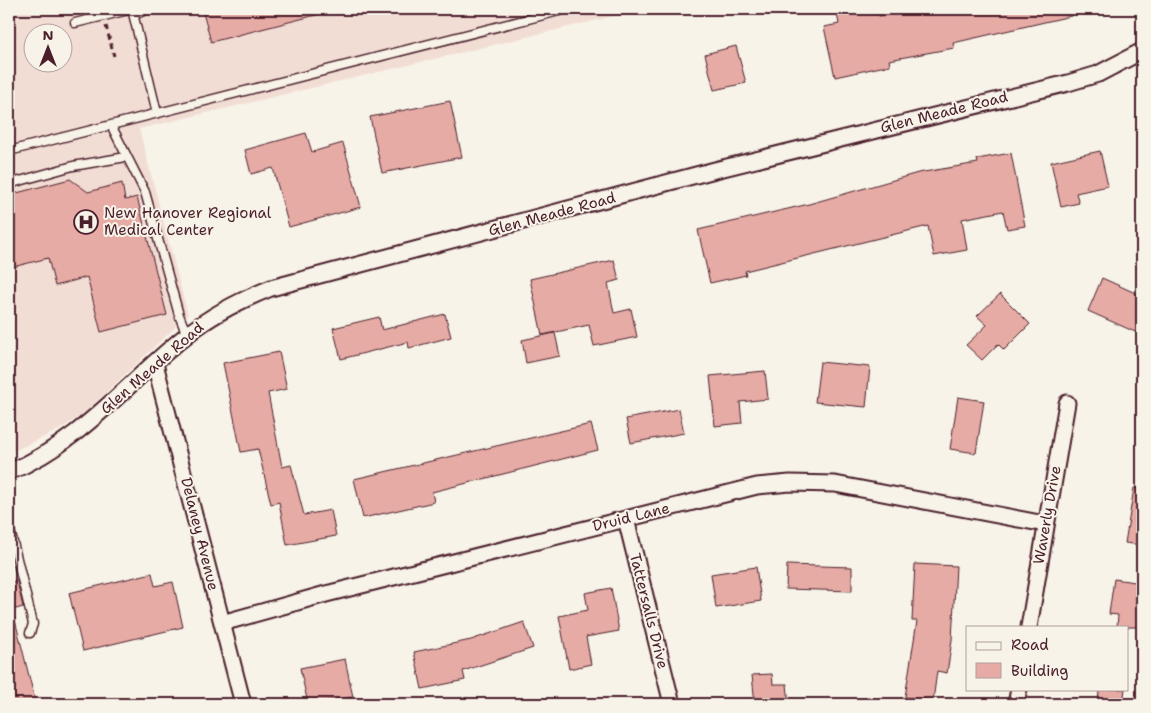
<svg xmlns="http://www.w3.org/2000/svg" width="1151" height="713" font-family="'Shantell Sans',sans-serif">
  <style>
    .built { fill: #f2ddd4; fill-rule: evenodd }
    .building { fill: #e6aba5; stroke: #4a1f2b }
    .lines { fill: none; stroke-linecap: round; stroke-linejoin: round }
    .service-casing { stroke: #4a1f2b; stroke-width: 11 }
    .minor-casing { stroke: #4a1f2b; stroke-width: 19 }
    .path { stroke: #4a1f2b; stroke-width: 3; stroke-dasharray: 5 4; stroke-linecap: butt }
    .service { stroke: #f7f3e8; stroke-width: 8 }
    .minor { stroke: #f7f3e8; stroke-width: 15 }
    .labels { text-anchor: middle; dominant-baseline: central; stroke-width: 4; stroke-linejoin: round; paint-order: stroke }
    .street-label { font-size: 15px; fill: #4a1f2b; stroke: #f7f3e8 }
    .poi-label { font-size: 15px; fill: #4a1f2b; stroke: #f7f3e8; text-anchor: start }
  </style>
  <rect width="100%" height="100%" fill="#f7f3e8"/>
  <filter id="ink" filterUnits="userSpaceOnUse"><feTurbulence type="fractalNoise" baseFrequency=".02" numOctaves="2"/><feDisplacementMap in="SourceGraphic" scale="10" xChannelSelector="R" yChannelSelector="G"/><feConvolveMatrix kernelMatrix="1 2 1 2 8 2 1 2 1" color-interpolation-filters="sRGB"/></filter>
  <g filter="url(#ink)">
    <path class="built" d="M9,9h635l-505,120 49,186 -106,100 -25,16 -48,22zM32,32h30v30h-30z"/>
    <path class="building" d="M202,9h118v5l-109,28z
      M862,9h16l1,7 39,-7h153v7l-118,27 1,5 -65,12 1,5 -55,12 -11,-50 15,-3 -2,-10z
      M736,46l10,37 -32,7 -9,-36z
      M450,101l12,56 -80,16 -12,-56z
      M306,133l6,19 31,-9 18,64 -72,20 -16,-59 -22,6 -6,-24z
      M1100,151l8,35 -32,7 3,10 -18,4 -10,-45z
      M1011,153l14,73 -18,3 -4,-18 -41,8 5,31 -33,6 -6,-30 -183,45 1,4 -36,8 -12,-53 111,-26 109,-31 60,-10 -1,-4z
      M70,179l18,13 34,-9 3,17 12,-3 30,118 -66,17 -14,-55 -32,9 -7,-28 -39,10v-73z
      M614,260l5,20 -11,3 6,30 17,-4 6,28 -43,9 -5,-21 -47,10 -12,-56z
      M1102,278l40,18v39l-54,-24z
      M1000,294l30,30 -26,26 -6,-6 -16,16 -16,-15 21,-20 -10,-9z
      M445,314l6,23 -42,11 -1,-6 -67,17 -8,-31 46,-11 3,13z
      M555,333l5,23 -34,7 -4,-23z
      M279,352l8,37 -19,4 14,74 9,-2 13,50 27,-5 5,26 -49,9 -8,-43 -8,2 -13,-55 -17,3 -18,-89z
      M820,362l50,5 -4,40 -51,-5z
      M765,371l3,28 -28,3 2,21 -27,3 -5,-50z
      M958,397l26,4 -8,52 -26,-4z
      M679,409l5,24 -53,10 -5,-24z
      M591,424l7,26 -166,42 2,10 -71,16 -9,-39z
      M1134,488h8v57l-17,-2z
      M915,564l41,2 -4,74 -5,33 -10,-2 -4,30 -28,-4 12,-76h-5z
      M787,565l65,2v24l-66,-2z
      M756,567l5,34 -45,7 -5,-34z
      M152,573l3,13 18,-4 10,45 -100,24 -14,-58z
      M1114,579l28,4 -2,44h-23l1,-12 -9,-1z
      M17,581l6,26 -14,4v-28z
      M611,588l8,43 -33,6 5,27 -22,5 -10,-53 29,-6 -3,-17z
      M9,616h5l22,88h-27z
      M524,622l9,26 -70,23 2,9 -43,9 -8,-37 57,-12z
      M345,659l8,38 -45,7 -8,-36z
      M772,674l1,10h14l2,20h-34l-3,-29z
      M1099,689h26l-2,15h-25z"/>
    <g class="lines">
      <g class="service-casing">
        <path id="service" d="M132,9l25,104
          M134,15l14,-6
          M75,23l58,-14
          M111,125l34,67 34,123 8,20
          M9,151l558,-142
          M9,184l64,-18 53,-9
          M9,526l24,98 -3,9"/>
      </g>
      <g class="minor-casing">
        <path id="minor" d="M155,364l88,340
          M9,472c72,-29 119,-91 179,-138 25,-20 53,-34 83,-46l444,-118 353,-87 30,-9 44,-23
          M626,519l46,185
          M222,623l104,-29 431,-108 33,-3 45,1 210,40
          M1029,627l38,-224
          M1016,704l3,-15"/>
      </g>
      <path class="path" d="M106,26l8,30"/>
      <use href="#service" class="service"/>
      <use href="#minor" class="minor"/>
    </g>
  </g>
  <defs>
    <g id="hospital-ring" transform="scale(1.25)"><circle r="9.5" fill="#f7f3e8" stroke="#4a1f2b" stroke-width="1.5"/><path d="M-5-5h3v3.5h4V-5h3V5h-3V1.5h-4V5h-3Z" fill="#4a1f2b"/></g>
  </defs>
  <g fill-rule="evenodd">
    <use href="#hospital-ring" x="86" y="222"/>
  </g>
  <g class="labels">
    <g class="street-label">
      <text transform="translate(944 112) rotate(-14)">Glen Meade Road</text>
      <text transform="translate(552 214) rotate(-15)">Glen Meade Road</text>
      <text transform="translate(152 368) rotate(-41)">Glen Meade Road</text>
      <text transform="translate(1047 515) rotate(-80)">Waverly Drive</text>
      <text transform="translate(631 517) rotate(-14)">Druid Lane</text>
      <text transform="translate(200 534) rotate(76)">Delaney Avenue</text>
      <text transform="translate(649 611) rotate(76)">Tattersalls Drive</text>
    </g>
    <g class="poi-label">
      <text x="104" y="213">New Hanover Regional<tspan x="104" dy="17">Medical Center</tspan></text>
    </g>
  </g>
  <rect width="1151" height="713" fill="none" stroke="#f7f3e8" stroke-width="30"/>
  <rect x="15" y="15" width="1121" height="683" fill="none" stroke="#4a1f2b" stroke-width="2" filter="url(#ink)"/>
  <rect x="966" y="626" width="162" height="65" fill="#f7f3e8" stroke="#b29e9c"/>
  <rect x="976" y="642" width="25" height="8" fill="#f7f3e8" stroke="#b29e9c"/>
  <text x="1011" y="650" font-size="15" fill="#4a1f2b">Road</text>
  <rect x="976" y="663" width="25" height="15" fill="#e6aba5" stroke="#b29e9c"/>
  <text x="1011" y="676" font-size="15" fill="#4a1f2b">Building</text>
  <g transform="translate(48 48)"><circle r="24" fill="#f7f3e8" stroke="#b29e9c"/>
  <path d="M0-4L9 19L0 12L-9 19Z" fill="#4a1f2b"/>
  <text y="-8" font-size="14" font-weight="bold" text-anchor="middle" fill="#4a1f2b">N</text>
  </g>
</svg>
